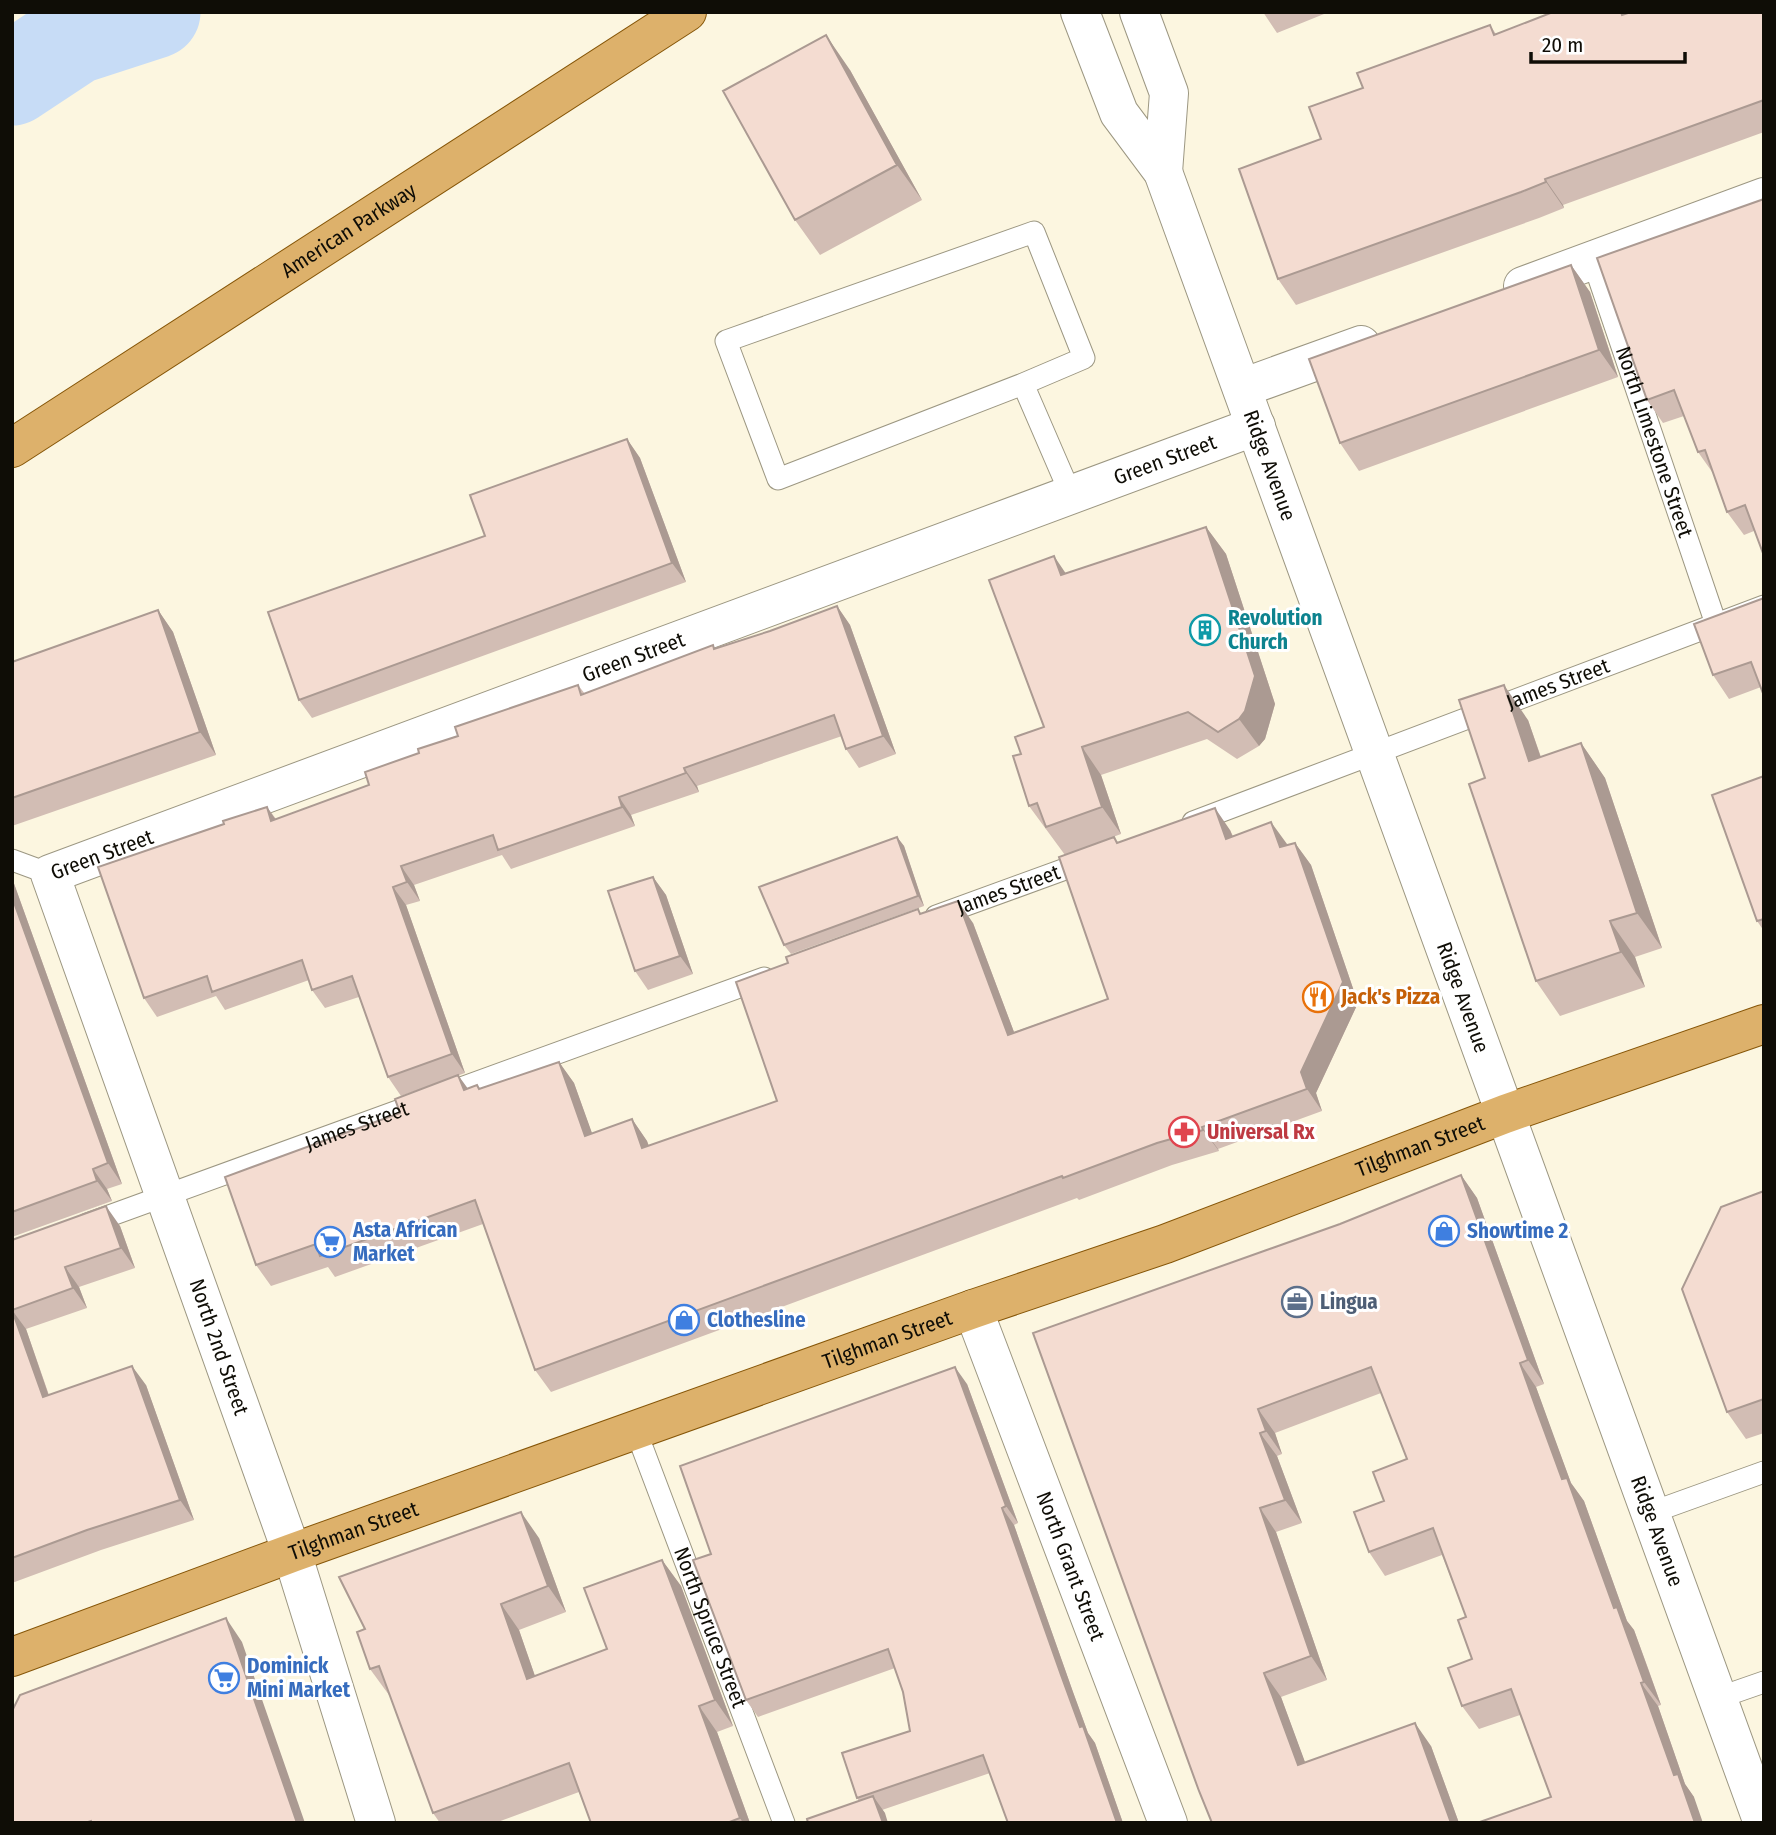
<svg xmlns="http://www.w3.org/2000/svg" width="1776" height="1835" font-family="'Fira Sans Condensed',sans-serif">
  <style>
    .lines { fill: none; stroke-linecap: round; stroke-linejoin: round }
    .river { stroke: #c7dcf6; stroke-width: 93 }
    .service-casing { stroke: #9c9782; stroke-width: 23 }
    .minor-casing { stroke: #9c9782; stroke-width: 40 }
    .primary-casing { stroke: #865608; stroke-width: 40 }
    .service { stroke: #fff; stroke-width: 21 }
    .minor { stroke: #fff; stroke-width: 38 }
    .primary { stroke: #ddb16b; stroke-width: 38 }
    .wall { fill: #d2bdb4 }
    .shaded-wall { fill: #ab9a92 }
    .building { fill: #f4dcd1; stroke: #ab9a92; stroke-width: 2 }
    .labels { text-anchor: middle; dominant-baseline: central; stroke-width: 6; stroke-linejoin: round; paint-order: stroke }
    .street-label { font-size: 21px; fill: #0f0d06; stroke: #fff }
    .culture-label { font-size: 21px; font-weight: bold; fill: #0d838f; stroke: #fff; text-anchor: start }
    .food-label { font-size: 21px; font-weight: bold; fill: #c56008; stroke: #fff; text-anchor: start }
    .health-label { font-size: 21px; font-weight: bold; fill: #be3a42; stroke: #fff; text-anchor: start }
    .shop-label { font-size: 21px; font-weight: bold; fill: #366cbe; stroke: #fff; text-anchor: start }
    .service-label { font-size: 21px; font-weight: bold; fill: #4e5e75; stroke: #fff; text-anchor: start }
  </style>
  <rect width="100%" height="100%" fill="#fcf6e0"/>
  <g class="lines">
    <path class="river" d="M12,79l62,-41 80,-26"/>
    <g class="service-casing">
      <g id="service">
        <path id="s1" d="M1593,261l123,363"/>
        <path d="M1023,384l-245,95 -52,-138 308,-109 50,126 -61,26 48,111"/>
        <path id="s2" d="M1193,822l571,-216"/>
        <path d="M12,860l38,14"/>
        <path id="s3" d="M936,916l154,-56"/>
        <path id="s4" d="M87,1224l677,-246"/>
        <path id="s5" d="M636,1431l148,392"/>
        <path d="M1650,1513l114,-41"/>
        <path d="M1718,1698l46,-16"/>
      </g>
    </g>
    <g class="minor-casing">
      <g id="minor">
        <path id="s6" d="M1080,12l39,101 44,59 600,1651"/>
        <path d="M1139,12l30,81 -6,79"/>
        <path d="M1523,286l241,-89"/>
        <path d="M1242,388l119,-43"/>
        <path id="s7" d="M973,1309l195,514"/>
        <path id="s8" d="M376,1823l-84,-270 -242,-679 1206,-448"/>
      </g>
    </g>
    <g class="primary-casing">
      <g id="primary">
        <path id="s9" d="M12,448l675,-436"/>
        <path id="s10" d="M12,1657l280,-104 681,-244 192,-65 340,-130 259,-90"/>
      </g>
    </g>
    <use href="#service" class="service"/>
    <use href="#minor" class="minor"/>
    <use href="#primary" class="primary"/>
  </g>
  <path class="wall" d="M1263,12h66l-52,21z
    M1764,12v120l-201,73 1,3 -25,10 -243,87 -18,-26 43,-140 169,-114 6,9 133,-21z
    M850,70l72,130 -102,55 -25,-35z
    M1764,199l-10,332 -10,4 -17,-23 -12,-36 -17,-24 -14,-36 -21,7 -16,-23z
    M1571,265l19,27 28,85 -259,94 -19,-28z
    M627,439l13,19 46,124 -374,136 -13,-18 186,-164z
    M1206,527l20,27 49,150 -10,35 -6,7 -22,13 -30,-20 -106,36 20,59 -56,21 -36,-49 -8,-52 23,-27 22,-154z
    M1764,598l-3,89 -32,12 -16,-24z
    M837,606l13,19 46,129 -37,14 -13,-19 -4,-13 -145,50 2,6 -68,23 4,11 -124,43 -9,-14 -88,30 6,16 -14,4 59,168 -64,23 -13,-19 -29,-80 -34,11 -13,-18 -3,-10 -84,30 -9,-14 -59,21 -13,-19 123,-191 9,12 93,-34 50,-32 39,-17 120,-51 7,9 130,-46 55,-17z
    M158,610l15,22 43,123 -204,71v-164z
    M1528,720l13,37 40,-14 24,35 57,170 -27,9 10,30 -85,29 -24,-35 -51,-203z
    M1764,776v155l-7,-10z
    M1230,830l3,6 54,9 8,-2 16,22 47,138 -42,90 6,18 -104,38 1,2 -47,14 -93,35 -2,-2 -526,194 -16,-22 -52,-146 -148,53 -7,-10 -57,19 -15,-21 212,-176 9,-4 3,4 79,-27 15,21 18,51 40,-15 15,22 2,5 128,-45 144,-187 52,9 41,109 94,-33 10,-156z
    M897,837l7,9 20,60 -133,48 -7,-9z
    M653,877l13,18 27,79 -45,16 -13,-19z
    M12,878l110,306 -15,5 5,12 -100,36z
    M1461,1175l16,23 67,186 -8,3 17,48 18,48 13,18 43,120 7,9 14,38 13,37 -3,1 27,78 9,13h-143l-31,-82 -41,14 -17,-23 10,-47 -6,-42 -24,-62 -57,21 -16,-24 15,-51 23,-42 -26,-66 -106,40 7,21 -5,2 25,67 -26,9 51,148 -46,17 24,66 126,-17 28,77h-247l-179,-490 307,-109z
    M1764,1191v242l-18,6 -19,-27z
    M120,1226l15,42 -56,19 8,21 -61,21 23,66 97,-10 48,135 -93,30 -89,33v-343z
    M967,1384l51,139 -4,2 59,167 15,41 7,10 28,80h-115l-18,-50 -108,37 3,3 -26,-12 -2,-3 53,-67 -7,-39 -8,-24 -137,49 -12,-17z
    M539,1538l27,74 -47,18 16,46 72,-27 55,-89 19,26 52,140 -16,6 33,91h-159l-12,-31 -84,31h-55l-7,-10 -43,-118h-1l-19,-26z"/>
  <path class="shaded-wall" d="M826,35l24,35 72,130 -25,-35z
    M1545,179l18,26 1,3 -18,-26z
    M1571,265l19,27 28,85 -19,-27z
    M627,439l13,19 46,124 -14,-19z
    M1206,527l20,27 49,150 -10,35 -6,7 -20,-27z
    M1054,556l19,28 -12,-9z
    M837,606l13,19 46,129 -13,-18z
    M158,610l15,22 43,123 -16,-23z
    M1504,685l24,35 26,76 -25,-35z
    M1581,743l24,35 57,170 -25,-35z
    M1082,747l19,28 20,59 -19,-27z
    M684,768l13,18 2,6 -13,-19z
    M619,797l12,18 4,11 -13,-19z
    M267,807l13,19 -9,-5z
    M1215,808l15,22 12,30 -16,-21z
    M1271,822l16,22 9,25 -16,-22z
    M897,837l7,9 20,60 -6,-10z
    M1295,843l16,22 47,138 -42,90 6,18 -15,-22 -6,-17z
    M401,866l13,19 6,16 -13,-19z
    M653,877l13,18 27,79 -13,-18z
    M12,878l110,306 -14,-21 -96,-266z
    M393,887l13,18 59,168 -13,-19z
    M958,901l15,22 50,133 -15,-21z
    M1610,921l25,36 10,30 -24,-35z
    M559,1062l15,21 27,75 -16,-22z
    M458,1075l16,22 -10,-7z
    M632,1119l15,22 10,29 -15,-22z
    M1202,1127l16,22 1,2 -16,-21z
    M93,1169l14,20 5,12 -15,-20z
    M1461,1175l16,23 67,186 -16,-24z
    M106,1206l14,20 15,42 -14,-20z
    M65,1267l14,20 8,21 -14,-20z
    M12,1310l14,19 30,88 -13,-20z
    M1520,1363l16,24 35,96 13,18 43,120 7,9 27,75 -17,-23 -82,-203z
    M132,1366l14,19 48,135 -14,-20z
    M955,1367l12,17 51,139 -12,-17z
    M1258,1409l17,24 7,21 -16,-23z
    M1260,1433l17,23 25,67 -17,-23z
    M1002,1508l12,17 59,167 15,41 7,10 28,80h-6l-37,-96z
    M1260,1508l16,24 51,148 -16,-24z
    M521,1512l18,26 27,74 -18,-26z
    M662,1560l19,26 52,140 -18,-26z
    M501,1604l18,26 26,75 -18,-26z
    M226,1618l16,24 63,181h-8z
    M1264,1673l17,24 34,92 -17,-24z
    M1641,1683l17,23 27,78 9,13 9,26h-8l-21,-48z
    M699,1706l18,26 33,91h-7l-3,-5z
    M1415,1723l16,23 28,77h-8z
    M873,1796l12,17 3,10h-5z"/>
  <path class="building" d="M1553,12h68l1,3 9,-3h133v88l-219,79 1,3 -25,10 -243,87 -39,-110 82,-30 -12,-32 54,-19 -6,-15 133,-48 4,10z
    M826,35l71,130 -102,55 -72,-129z
    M1764,199v357l-19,-51 -18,7 -22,-62 -7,2 -24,-62 -27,10 -50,-142z
    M1571,265l28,85 -259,93 -31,-84z
    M627,439l45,124 -373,137 -31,-88 217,-76 -15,-41z
    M1206,527l49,149 -10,35 -6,8 -21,13 -30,-20 -106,35 20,60 -56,20 -9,-24 -8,3 -16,-50 8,-2 -6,-17 29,-10 -55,-147 65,-24 7,19z
    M1764,598v98l-13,-34 -38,13 -19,-51z
    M837,606l46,130 -37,13 -12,-34 -150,53 2,5 -67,24 3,10 -124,43 -5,-15 -92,31 6,16 -14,5 59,167 -64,23 -36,-101 -40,14 -10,-30 -90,32 -5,-16 -63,22 -46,-131 126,-43 -1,-3 44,-14 4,14 98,-36 -4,-13 54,-19 -1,-4 40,-13 -3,-9 123,-42 3,10 132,-50 1,4 56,-18z
    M158,610l42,122 -188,66v-136z
    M1504,685l25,76 52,-18 56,170 -27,8 11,31 -85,29 -67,-197 16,-6 -26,-78z
    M1764,776v143l-7,2 -45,-126z
    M1215,808l11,31 45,-17 9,25 15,-4 48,139 -42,90 6,17 -105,38 1,3 -46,13 -94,35 -1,-2 -527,194 -60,-170 -155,56 -4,-12 -60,21 -31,-88 175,-64 -5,-14 63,-24 6,15 13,-5 2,4 80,-27 26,74 47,-17 10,29 135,-47 -41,-119 52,-19 -2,-6 132,-48 2,5 38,-13 50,134 100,-36 -49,-142 55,-20 3,6z
    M897,837l21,59 -134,49 -25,-58z
    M653,877l27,79 -45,15 -27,-80z
    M12,897l96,266 -15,6 4,12 -85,31z
    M1461,1175l67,185 -8,3 17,48 25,68 5,-1 47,130 3,-1 27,75 -3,1 33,92 4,-1 17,49h-218l74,-26 -40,-108 -49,17 -14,-38 24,-9 -14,-39 8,-3 -33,-89 -64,24 -15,-40 30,-11 -11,-29 34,-13 -36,-92 -113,42 8,22 -6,2 25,67 -25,8 51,148 -47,17 34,92 117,-42 36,100h-239l-13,-32 -166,-458 307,-109z
    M1764,1191v208l-37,13 -45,-123 39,-82z
    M106,1206l15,42 -56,19 8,21 -61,22 31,87 89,-31 48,134 -93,30 -75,28v-318z
    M955,1367l51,139 -4,2 59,167 19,52 3,-1 34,97h-109l-25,-68 -126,43 -15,-45 68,-22 -7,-39 -15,-43 -142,51 -53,-140 18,-6 -31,-88z
    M521,1512l27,74 -47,18 26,75 80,-30 -23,-61 78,-28 53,140 -16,6 41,112 -13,5h-136l-22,-60 -136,50 -54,-147 -9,3 -13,-37 8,-3 -26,-52z
    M226,1618l71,205h-205l-1,-2 -6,2h-73v-112l8,-16z
    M873,1796l10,27h-75l-1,-4z"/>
  <defs>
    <g id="building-ring" transform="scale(1.575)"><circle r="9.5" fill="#fff" stroke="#0f9aa8" stroke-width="1.5"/><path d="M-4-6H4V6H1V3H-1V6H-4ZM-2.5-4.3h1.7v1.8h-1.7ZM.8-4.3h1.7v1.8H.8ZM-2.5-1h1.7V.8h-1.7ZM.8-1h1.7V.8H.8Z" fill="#0f9aa8"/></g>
    <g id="restaurant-ring" transform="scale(1.575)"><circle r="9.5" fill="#fff" stroke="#e8710a" stroke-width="1.5"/><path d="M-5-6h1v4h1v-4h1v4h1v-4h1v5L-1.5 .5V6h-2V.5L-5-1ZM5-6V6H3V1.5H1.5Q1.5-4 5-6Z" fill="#e8710a"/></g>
    <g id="pharmacy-ring" transform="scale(1.575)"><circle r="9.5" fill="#fff" stroke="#e0444e" stroke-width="1.5"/><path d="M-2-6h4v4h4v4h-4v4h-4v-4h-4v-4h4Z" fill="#e0444e"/></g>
    <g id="shop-ring" transform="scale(1.575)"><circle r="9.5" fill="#fff" stroke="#3f7fe0" stroke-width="1.5"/><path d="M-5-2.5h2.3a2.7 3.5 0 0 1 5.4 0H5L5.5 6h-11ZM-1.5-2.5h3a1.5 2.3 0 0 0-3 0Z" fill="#3f7fe0"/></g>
    <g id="supermarket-ring" transform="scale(1.575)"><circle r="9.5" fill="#fff" stroke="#3f7fe0" stroke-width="1.5"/><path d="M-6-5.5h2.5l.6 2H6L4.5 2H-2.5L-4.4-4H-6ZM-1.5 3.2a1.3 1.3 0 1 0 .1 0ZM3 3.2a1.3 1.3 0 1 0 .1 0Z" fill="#3f7fe0"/></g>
    <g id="office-ring" transform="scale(1.575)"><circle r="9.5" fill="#fff" stroke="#5c6f8a" stroke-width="1.5"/><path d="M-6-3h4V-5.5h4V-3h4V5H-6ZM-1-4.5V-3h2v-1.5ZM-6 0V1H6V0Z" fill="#5c6f8a"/></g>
  </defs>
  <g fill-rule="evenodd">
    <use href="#building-ring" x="1205" y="630"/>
    <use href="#restaurant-ring" x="1318" y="997"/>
    <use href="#pharmacy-ring" x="1184" y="1132"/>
    <use href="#shop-ring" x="1444" y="1231"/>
    <use href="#supermarket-ring" x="330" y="1242"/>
    <use href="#office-ring" x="1297" y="1302"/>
    <use href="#shop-ring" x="684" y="1320"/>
    <use href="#supermarket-ring" x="224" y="1678"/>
  </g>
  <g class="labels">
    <g class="street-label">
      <text stroke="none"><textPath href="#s9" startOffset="401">American Parkway</textPath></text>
      <text stroke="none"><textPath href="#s1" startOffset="191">North Limestone Street</textPath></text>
      <text stroke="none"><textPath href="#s8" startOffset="2193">Green Street</textPath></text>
      <text stroke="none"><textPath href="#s6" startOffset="494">Ridge Avenue</textPath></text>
      <text stroke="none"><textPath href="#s8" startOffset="1626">Green Street</textPath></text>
      <text stroke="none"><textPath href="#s2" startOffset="390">James Street</textPath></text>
      <text stroke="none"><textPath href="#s8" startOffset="1059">Green Street</textPath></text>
      <text stroke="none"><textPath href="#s3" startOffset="77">James Street</textPath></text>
      <text stroke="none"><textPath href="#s6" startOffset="1060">Ridge Avenue</textPath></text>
      <text stroke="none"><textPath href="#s4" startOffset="287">James Street</textPath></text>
      <text stroke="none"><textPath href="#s10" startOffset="1498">Tilghman Street</textPath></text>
      <text stroke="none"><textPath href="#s10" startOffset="931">Tilghman Street</textPath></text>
      <text transform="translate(219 1347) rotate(71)">North 2nd Street</text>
      <text stroke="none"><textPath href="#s6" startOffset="1628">Ridge Avenue</textPath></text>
      <text stroke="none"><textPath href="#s10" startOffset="364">Tilghman Street</textPath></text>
      <text stroke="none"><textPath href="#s7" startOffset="275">North Grant Street</textPath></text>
      <text stroke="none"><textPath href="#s5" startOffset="210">North Spruce Street</textPath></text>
    </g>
    <g class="culture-label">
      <text x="1228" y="618">Revolution<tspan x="1228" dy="24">Church</tspan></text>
    </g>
    <g class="food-label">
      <text x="1341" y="997">Jack's Pizza</text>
    </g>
    <g class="health-label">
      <text x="1207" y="1132">Universal Rx</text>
    </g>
    <g class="shop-label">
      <text x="353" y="1230">Asta African<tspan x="353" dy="24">Market</tspan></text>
      <text x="1467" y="1231">Showtime 2</text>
      <text x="707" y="1320">Clothesline</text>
      <text x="247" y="1666">Dominick<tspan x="247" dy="24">Mini Market</tspan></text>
    </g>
    <g class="service-label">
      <text x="1320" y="1302">Lingua</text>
    </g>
  </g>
  <rect width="1776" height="1835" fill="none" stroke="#0f0d06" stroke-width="28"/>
  <path d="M1531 52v10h154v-10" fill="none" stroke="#0f0d06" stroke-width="3.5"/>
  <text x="1542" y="52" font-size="21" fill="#0f0d06" stroke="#ffffff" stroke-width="5" paint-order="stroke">20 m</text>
</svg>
